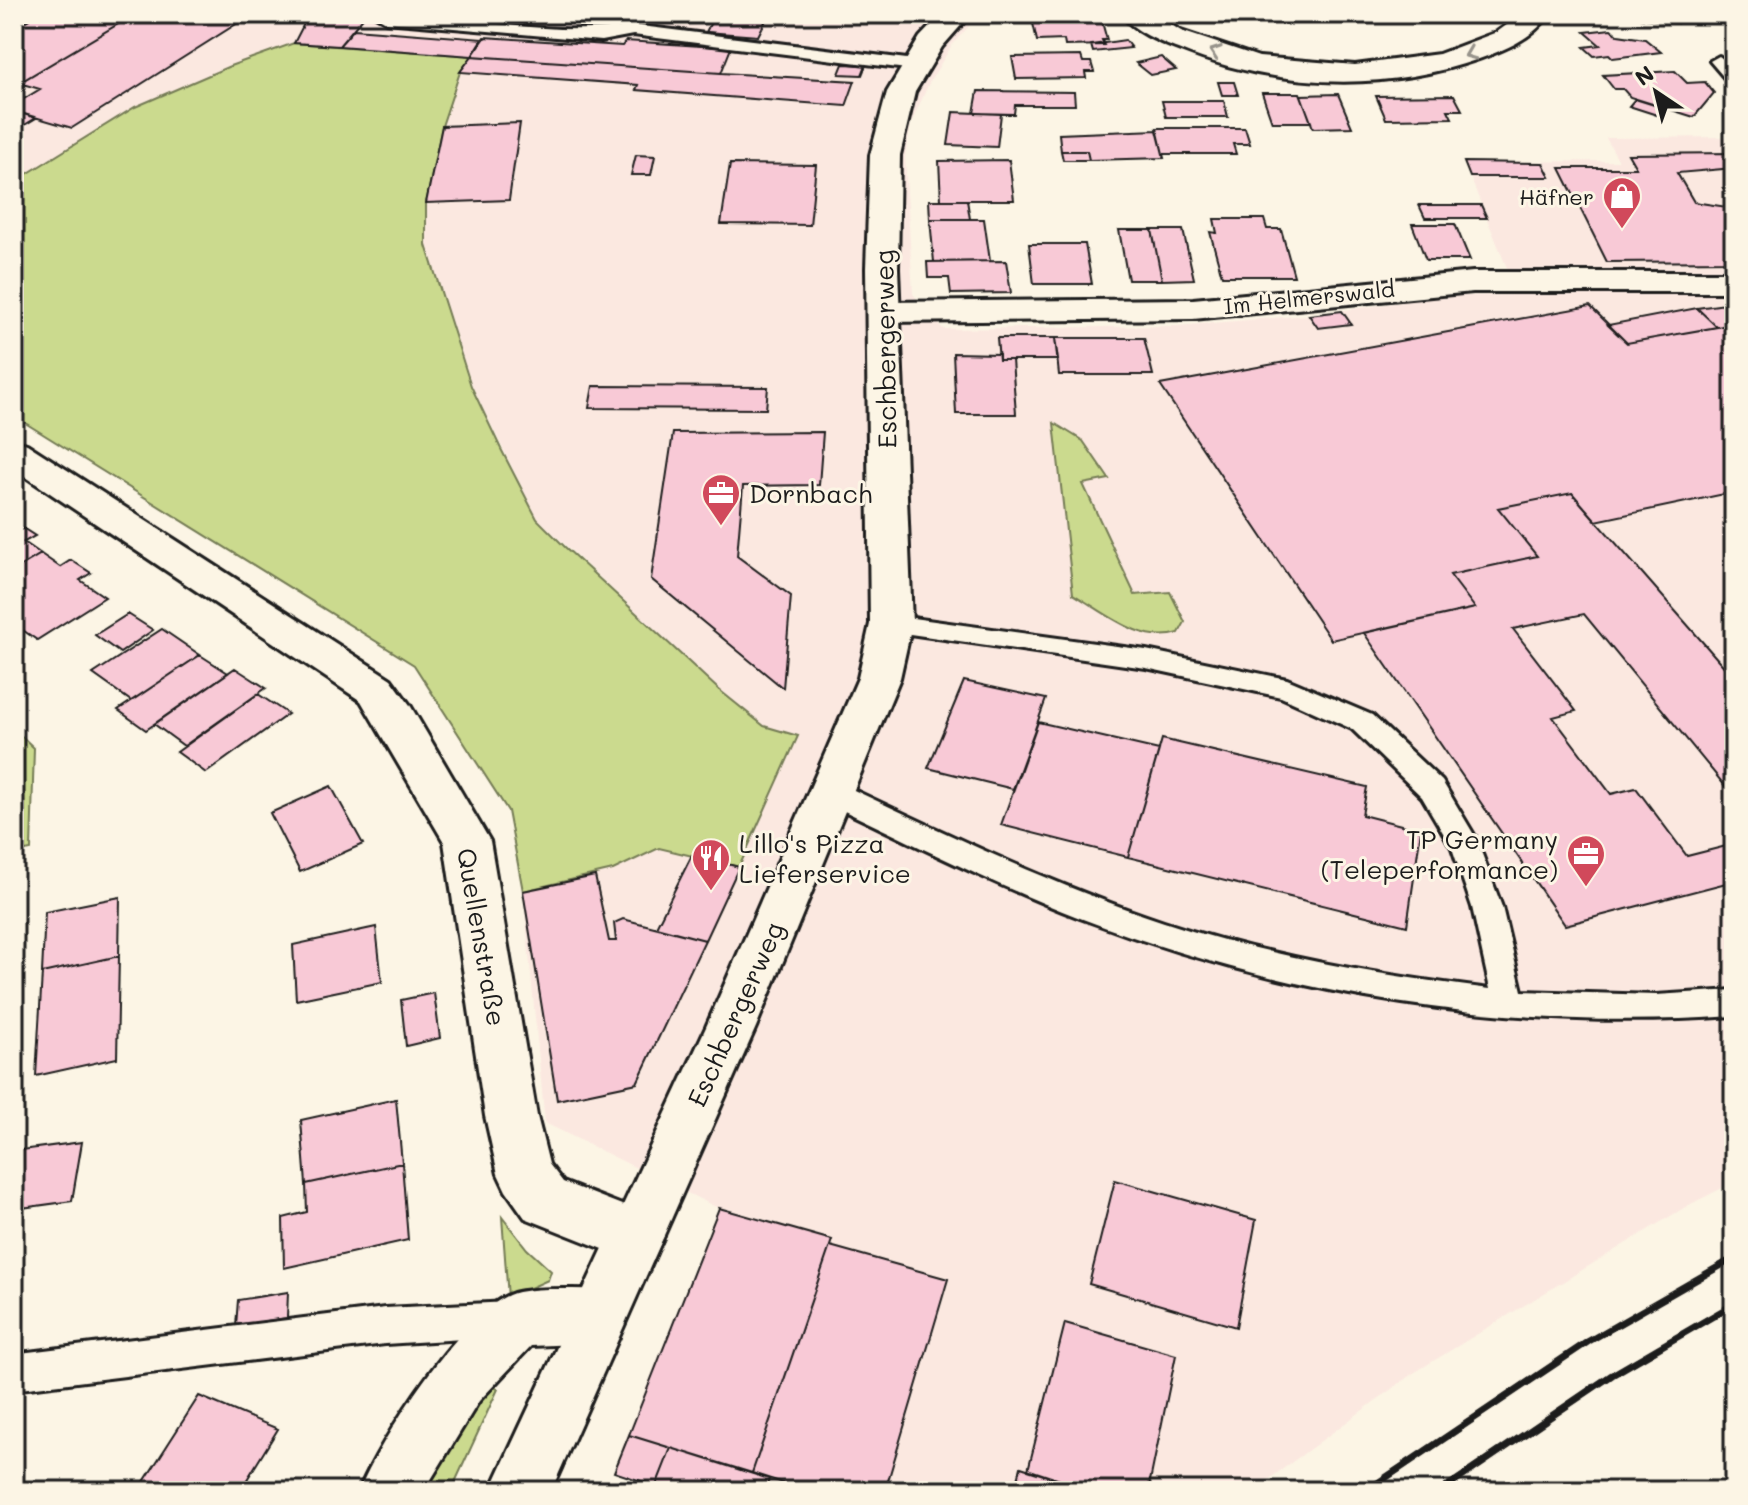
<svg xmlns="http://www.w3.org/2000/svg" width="1748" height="1505" font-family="Mali,sans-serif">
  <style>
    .built { fill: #fbe8e0 }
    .green { fill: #cbda8e; stroke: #747b55; stroke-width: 2 }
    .building { fill: #f8c9d6; stroke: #1c1c1c; stroke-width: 2 }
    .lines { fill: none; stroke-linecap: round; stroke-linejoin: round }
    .lane-casing { stroke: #1c1c1c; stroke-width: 6 }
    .street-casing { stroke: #1c1c1c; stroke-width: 6 }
    .secondary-casing { stroke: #1c1c1c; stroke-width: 6 }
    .lane { fill: #fcf5e5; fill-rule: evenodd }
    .street { fill: #fcf5e5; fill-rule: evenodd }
    .secondary { fill: #fcf5e5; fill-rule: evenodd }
    .rail { stroke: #1c1c1c; stroke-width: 7 }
    .oneway { stroke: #97938b }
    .labels { text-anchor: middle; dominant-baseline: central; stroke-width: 6; stroke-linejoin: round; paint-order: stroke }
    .far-poi-label { font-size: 22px; fill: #1c1c1c; stroke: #fcf5e5; text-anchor: end }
    .far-street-label { font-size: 22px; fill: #1c1c1c; stroke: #fcf5e5 }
    .street-label { font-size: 26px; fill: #1c1c1c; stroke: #fcf5e5 }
    .poi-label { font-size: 26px; fill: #1c1c1c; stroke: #fcf5e5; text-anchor: start }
  </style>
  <rect width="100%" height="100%" fill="#fcf5e5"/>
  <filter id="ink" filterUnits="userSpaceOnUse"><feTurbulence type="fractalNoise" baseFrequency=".0125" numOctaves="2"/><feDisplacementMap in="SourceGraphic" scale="16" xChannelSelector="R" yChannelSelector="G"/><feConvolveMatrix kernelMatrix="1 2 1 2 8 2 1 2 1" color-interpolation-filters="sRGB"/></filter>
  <g filter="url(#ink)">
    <path class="built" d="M14,14h966l-28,31 -23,38 -18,41 -6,33 8,137 30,35 234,-3 132,-11 136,-19 73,-1 -54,-133 155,-1 -13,-23 128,-1v1045l-47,24 -275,168 -159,117h-504l-127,-43 96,-240 -173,-85 -22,-232 90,-21 46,-22 33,7 72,-129 -46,-37 -181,-171 -65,-132 -46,-141v-42l16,-77 18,-54 -230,-6 -95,41 -121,75z"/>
    <path class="green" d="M294,43l178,13 -12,16 -18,54 -16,77v42l45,141 30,63 36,70 28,28 153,142 46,37 34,10 -59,131 -80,-19 -46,22 -90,21 -15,-80 -94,-146 -400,-249v-234l121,-75 95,-41z
      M1054,423l29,18 26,38 -26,5 52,111 35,-3 15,30 -6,11c-38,12 -73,-20 -106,-39z
      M14,729l20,19 -3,102 -17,3z
      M502,1217l25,32 24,22 -3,9 -40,18z
      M485,1383l13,6 -47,102h-29z"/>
    <path class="building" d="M38,14h97l-116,69 -5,-1v-54z
      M135,14h117l-180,114 -58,-17v-6l26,-16 -21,-6z
      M309,14h57l-27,32 -45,-3z
      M715,14h54l-11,22 -52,-4z
      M1349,14h55l-22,5z
      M1620,14h58l-1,9z
      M1083,18l1,4h18l5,18h-5l2,5 -39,1 -1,-6 -27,1 -5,-22z
      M354,29l130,10 -12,17 -133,-10z
      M1611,29l7,6 27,4 16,13 -48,6 -4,-4 -15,2 -10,-9 16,-2 -15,-13z
      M484,37l138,9 4,-5 105,7 -10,25 -249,-17z
      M1125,40l6,8 -38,4 -2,-7z
      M472,56l249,17 134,8 -9,25 -210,-16 2,-5 -178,-13z
      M1081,56l2,6h8l3,10h-9l1,6 -70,1 -4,-22z
      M1161,57l15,13 -25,5 -15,-12z
      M843,64l23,1 -4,10 -23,-1z
      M1675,71l12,12 18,-1 9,11 -20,24 -64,-20 -7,-8h-9l-11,-14z
      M1218,82h16l4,13h-16z
      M978,91l96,1 1,13h-60l-1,9 -40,-1z
      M1262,93h38l11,29h-39z
      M1338,94l14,33 -39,1 -12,-33z
      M1454,95l8,15h-14l4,8 -66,1 -10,-23z
      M1635,99l29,9 -7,7 -28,-9z
      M1162,101h62l4,16h-62z
      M14,111l22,7 -18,11 -4,-1z
      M953,112l48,2 -4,33 -49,-2z
      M520,123l-11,77 -83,3 16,-77z
      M1157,128h88l5,16h-17l3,10h-73z
      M1157,130l7,28 -75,2 -2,-9h-26l-2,-17z
      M1061,151h26l2,9h-26z
      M1734,153v15l-57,5 17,29 40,6v53l-127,1 -47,-94h76l-8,-14z
      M636,155l19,1 -4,19h-20z
      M1009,160l5,40h-73l-2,-39z
      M1464,162l79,1 7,14h-80z
      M730,164l86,1 -6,60 -89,-1z
      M929,200h38l3,19h-40z
      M1419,205h62l6,13h-62z
      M930,219h54l6,42 -56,1z
      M1214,219h50l3,10h14l13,47h-72l-12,-44 7,1z
      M1412,224h43l15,36h-44z
      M1119,230h33l10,50h-34z
      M1152,230h31l11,49 -32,1z
      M1029,244h56l7,40h-58z
      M1006,261l5,32 -60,1 -2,-16h-21l-1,-16z
      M1725,304l9,8v12l-17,3 -20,-19z
      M1590,306l37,37 107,-19v168l-138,29 -24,-28 -74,15 39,48 -87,19 25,33 -144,32 -171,-255z
      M1697,308l20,19 -90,16 -19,-18z
      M1342,311l9,13 -33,4 -9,-13z
      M997,338h58l3,22h-59z
      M1055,338h89l9,37h-94z
      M953,353l46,1v6h13l4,54h-60z
      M593,386l175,1 -2,22 -177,-1z
      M823,432l-4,53 -76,1 -6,70 54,40 -8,92 -132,-109 22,-146z
      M1572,493l162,185v119l-150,-183 -71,15 63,82 -23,6 58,77 25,-6 51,68 47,-12v37l-169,44 -201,-292 111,-25 -25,-33 87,-19 -39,-48z
      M18,525l17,11 -11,6 17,12 -27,16v-43z
      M41,554l19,13 11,-7 20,13 -11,7 25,17 -68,43 -23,-16v-54z
      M128,614l25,16 -33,23 -25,-18z
      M162,629l38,26 -69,46 -38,-27z
      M200,655l28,18 -82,57 -28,-20z
      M235,668l31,20 -82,58 -30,-22z
      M964,681l82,18 -33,90 -85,-21z
      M258,694l30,20 -82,59 -29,-21z
      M1038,722l121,28 -31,107 -127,-32z
      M1162,739l205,48 -5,28 59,15 -14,96 -279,-69z
      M331,786l32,58 -63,28 -30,-59z
      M692,855l47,12 -34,73 -49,-13z
      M595,876l14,65h7l-2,-18 9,-4 82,21 -68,143 -80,17 -34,-209z
      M120,897l-1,59 -77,17 3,-61z
      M376,927l6,55 -86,18 -3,-55z
      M119,956l-2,102 -81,18 6,-103z
      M434,993l6,45 -34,8 -5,-46z
      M396,1099l6,64 -96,21 -5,-64z
      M82,1142l-10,59 -58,8v-58z
      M402,1163l6,77 -124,28 -1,-50 24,-6 -1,-28z
      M1115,1180l141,40 -20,107 -147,-43z
      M719,1208l113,32 -80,233 -123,-38z
      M830,1246l118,33 -63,212h-77l-56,-18z
      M288,1292l-1,26 -51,8 2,-26z
      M1065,1323l111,32 -28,136h-54l-66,-21z
      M199,1396l79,33 -38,62h-102z
      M629,1435l42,13 -15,38 -42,-14z
      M671,1448l98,31 -4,12h-111z
      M1021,1467l69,23v1h-75z"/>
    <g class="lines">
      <g class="lane-casing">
        <path id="lane" d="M372,14c82,0 184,25 261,11l282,35 9,5 -9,5 -282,-35 -32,6 -215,-19z
          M1719,56l15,11v16l-6,-1 -18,-21z
          M891,615l255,35 141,29 85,36 70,66 34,57 26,69 20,84 134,4 78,-5v26c-223,16 -444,-18 -654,-98 -88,-34 -174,-78 -259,-118l-4,-8 4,-8 10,-3 10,3c106,50 212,101 323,138 106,35 216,53 326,67l-18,-82 -20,-59 -30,-51 -70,-68 -71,-32 -135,-29 -264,-38 -4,-6 4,-6z
          M510,1302l13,5 5,12 -5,12 -13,5 -125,8 -365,45 -6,-2v-32l6,-2 365,-45z"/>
      </g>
      <g class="street-casing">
        <path id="street" d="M1121,14h33l27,17 78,26 96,8 84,-11 58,-22 25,-18h28c-18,25 -44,35 -71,45 -97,34 -206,29 -301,-10 -18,-7 -45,-18 -57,-35z
          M1473,272h261v20h-261l-280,27 -308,3 -12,-3 -5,-7 5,-7 12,-3 308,-3z
          M14,440l13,4 364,235 19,26 80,136 47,275 12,48 14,18 92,36 9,18 -9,18 -19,8 -111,-44 -19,-27 -8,-17 -13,-58 -41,-274 -83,-141 -347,-232z
          M599,1289l20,8 8,19 -8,19 -20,8 -68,3 -52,55 -55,90h-65c19,-48 108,-189 159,-199 26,-5 55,-2 81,-3z"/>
      </g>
      <g class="secondary-casing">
        <path id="secondary" d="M942,14h29l-29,33 -27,45 -15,63 -2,113 14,356 -12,54 -144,349 -205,464h-61l216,-464 152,-349 12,-54 -4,-356 4,-113 17,-63 33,-55z"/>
      </g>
      <use href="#lane" class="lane"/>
      <use href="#street" class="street"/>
      <use href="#secondary" class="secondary"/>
      <path class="rail" d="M1366,1491l223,-150 145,-83
        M1441,1491l171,-116 122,-71"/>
    </g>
    <defs><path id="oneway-chevron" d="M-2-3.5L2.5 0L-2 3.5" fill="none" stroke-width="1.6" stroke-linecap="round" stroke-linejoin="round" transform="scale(2)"/></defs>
    <g class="oneway">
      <use href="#oneway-chevron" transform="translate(1215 52) rotate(-161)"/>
      <use href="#oneway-chevron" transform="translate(1470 54) rotate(158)"/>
    </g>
  </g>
  <defs>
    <g id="shop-pin" transform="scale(2)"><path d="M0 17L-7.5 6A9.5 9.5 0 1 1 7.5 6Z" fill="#d1495b" stroke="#fcf5e5"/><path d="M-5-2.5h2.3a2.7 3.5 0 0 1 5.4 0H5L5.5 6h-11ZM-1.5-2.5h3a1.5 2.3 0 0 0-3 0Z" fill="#fff"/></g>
    <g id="office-pin" transform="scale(2)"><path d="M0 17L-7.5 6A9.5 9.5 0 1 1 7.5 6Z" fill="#d1495b" stroke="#fcf5e5"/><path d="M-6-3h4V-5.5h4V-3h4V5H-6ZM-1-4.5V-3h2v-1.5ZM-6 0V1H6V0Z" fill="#fff"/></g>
    <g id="restaurant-pin" transform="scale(2)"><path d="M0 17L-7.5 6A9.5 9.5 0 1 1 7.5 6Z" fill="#d1495b" stroke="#fcf5e5"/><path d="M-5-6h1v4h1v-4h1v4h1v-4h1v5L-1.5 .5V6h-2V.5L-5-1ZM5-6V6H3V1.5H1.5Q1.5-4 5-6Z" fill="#fff"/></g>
  </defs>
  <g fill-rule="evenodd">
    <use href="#shop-pin" x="1622" y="196"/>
    <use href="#office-pin" x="721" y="493"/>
    <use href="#office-pin" x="1586" y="854"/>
    <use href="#restaurant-pin" x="711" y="858"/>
  </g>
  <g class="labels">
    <g class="far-poi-label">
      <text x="1594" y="196">Häfner</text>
    </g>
    <g class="far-street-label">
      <text transform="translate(1309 297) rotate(-6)">Im Helmerswald</text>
    </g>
    <g class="street-label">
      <text transform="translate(885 349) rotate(-91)">Eschbergerweg</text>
      <text transform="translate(482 937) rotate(80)">Quellenstraße</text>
      <text transform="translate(735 1014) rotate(-66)">Eschbergerweg</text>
    </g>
    <g class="poi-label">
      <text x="749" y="493">Dornbach</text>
      <text x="1558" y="839" text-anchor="end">TP Germany<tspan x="1558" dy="30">(Teleperformance)</tspan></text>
      <text x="739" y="843">Lillo's Pizza<tspan x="739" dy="30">Lieferservice</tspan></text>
    </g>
  </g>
  <rect width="1748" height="1505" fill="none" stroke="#fcf5e5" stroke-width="48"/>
  <rect x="24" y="24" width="1700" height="1457" fill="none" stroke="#1c1c1c" stroke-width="3" filter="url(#ink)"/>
  <g transform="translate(1656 92) rotate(325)" stroke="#fcf5e5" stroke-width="6" paint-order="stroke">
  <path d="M0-6L14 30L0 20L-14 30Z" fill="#1c1c1c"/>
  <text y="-12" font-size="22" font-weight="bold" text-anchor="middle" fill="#1c1c1c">N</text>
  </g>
</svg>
